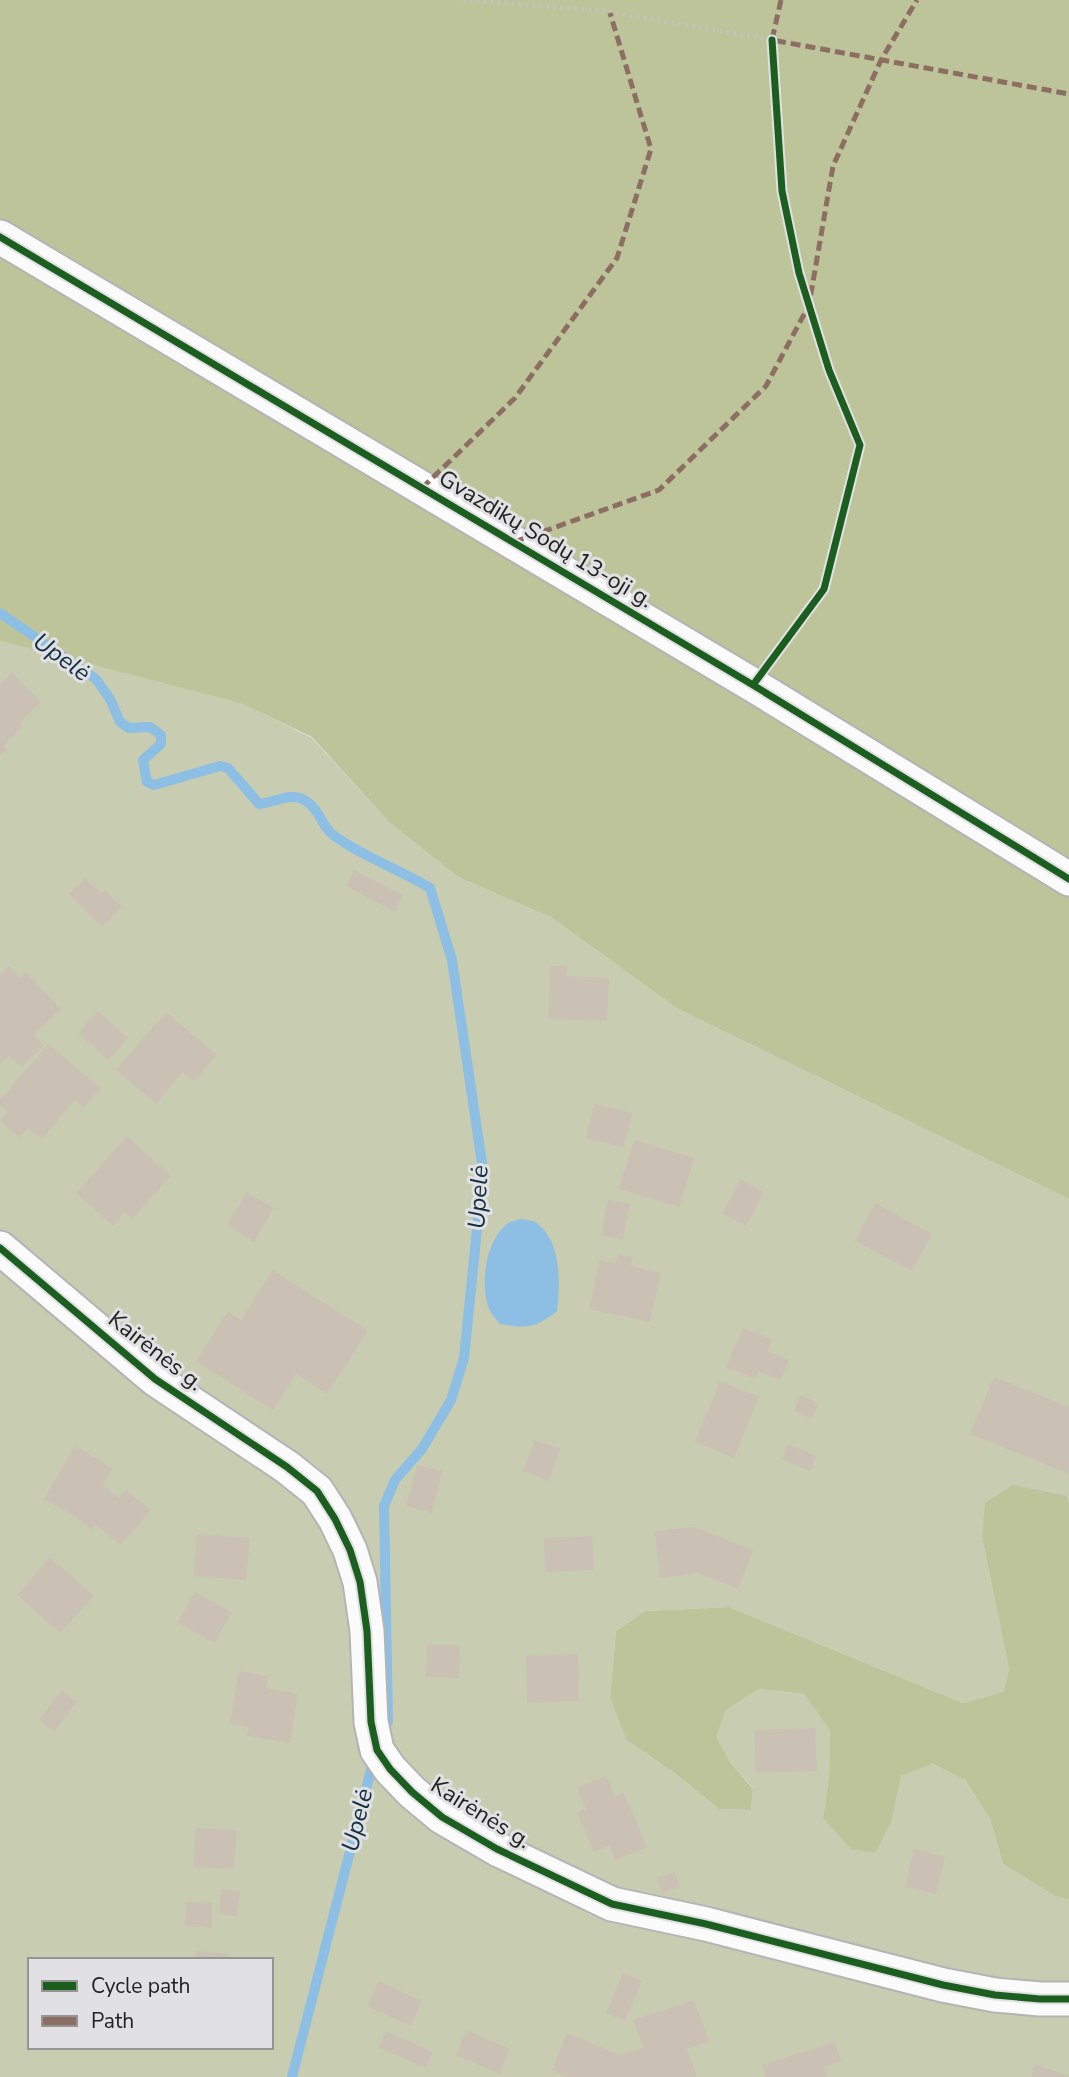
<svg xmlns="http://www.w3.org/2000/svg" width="1069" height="2077" font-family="'Nunito Sans',sans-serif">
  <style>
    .green { fill: #c8cdb2; fill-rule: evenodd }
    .forest { fill: #bec499 }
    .water { fill: #8dbee3 }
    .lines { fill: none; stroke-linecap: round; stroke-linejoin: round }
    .stream { stroke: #8dbee3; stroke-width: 10 }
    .building { fill: #cbc0b4 }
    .street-casing { stroke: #b4b4b4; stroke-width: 37 }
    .path { stroke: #c3c3c4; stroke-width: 4.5; stroke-dasharray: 2 5; stroke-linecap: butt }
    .street { stroke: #fbfbfb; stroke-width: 33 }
    .quiet { stroke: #8d6e63; stroke-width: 5; stroke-dasharray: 10 5; stroke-linecap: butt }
    .cycleway-casing { stroke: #e1e1e3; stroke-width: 11 }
    .cycleway { stroke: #1b5e20; stroke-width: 7 }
    .labels { text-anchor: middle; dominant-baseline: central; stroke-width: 6; stroke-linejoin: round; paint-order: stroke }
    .street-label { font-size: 23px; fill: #222; stroke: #e1e1e3 }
    .water-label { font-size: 24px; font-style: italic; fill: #102f44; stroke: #e1e1e3 }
  </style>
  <rect width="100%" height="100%" fill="#e2e2e2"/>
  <path class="green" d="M0,641l241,62 71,35 78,85 68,54 94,41 126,91 391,190v304l-2,-7 -85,41 27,132 -6,23 -40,11 -234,-96 -84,4 -29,20 -6,66 66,77 43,35 32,1 2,-22 -23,-26 -15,-25 11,-27 33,-21 45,5 26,37 -1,45 -6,42 69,2 9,-45 30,-11 32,14 27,41 13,45 52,32 14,4v177h-1069zM30,1960h241v87h-241z"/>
  <path class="forest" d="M0,0h1069v1199l-391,-190 -126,-91 -94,-41 -68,-54 -78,-86 -72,-34 -240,-62z
    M1013,1485l54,11 2,7v397l-14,-4 -52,-32 -13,-45 -26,-40 -32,-15 -31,12 -9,44 -17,33 -24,-4 -28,-31 6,-42 1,-45 -26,-37 -45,-5 -33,21 -10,27 14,25 23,27 -2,21 -32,-1 -43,-35 -50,-35 -16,-42 6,-66 29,-20 84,-4 234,96 40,-11 6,-23 -27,-132 3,-34z"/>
  <path class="water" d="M522,1219c5,1 13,2 16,5 24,19 22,61 19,87 -22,18 -30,17 -57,13 -3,-4 -8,-9 -10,-13 -11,-24 -5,-70 17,-87 4,-3 10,-4 15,-5z"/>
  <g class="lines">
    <path class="stream" d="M0,613l96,66 14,20 10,23 9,6 21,-1 11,8v9l-18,16 4,22 7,3 66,-19 8,2 31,36c16,-1 32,-13 47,-3 13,8 16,25 27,34 30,22 66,34 97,53l22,72 31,210 -19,188 -13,42 -29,49 -27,31 -11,26 4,215 -5,12
      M292,2077l82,-319"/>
  </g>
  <path class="building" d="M12,672l29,30 -22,22 3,3 -18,18 3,4 -7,7v-71z
    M354,870l49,25 -8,17 -49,-26z
    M85,878l16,16 4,-4 17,17 -20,20 -33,-33z
    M9,966l11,12 6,-6 35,37 -27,26 10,11 -23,21 -12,-11 -9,8v-89z
    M550,966h17l-1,10 43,2 -2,43 -59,-2z
    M98,1011l30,27 -20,22 -30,-27z
    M166,1012l51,43 -23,26 -12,-9 -26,32 -40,-34z
    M48,1044l53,44 -17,20 -9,-8 -33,39 -14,-11 -8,10 -20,-17 8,-9 -8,-7v-5z
    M594,1104l38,9 -8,34 -38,-9z
    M127,1136l44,40 -39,43 -7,-7 -12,14 -37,-33z
    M634,1140l60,18 -15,49 -60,-18z
    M740,1179l24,13 -18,34 -24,-12z
    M247,1192l27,16 -20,34 -27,-17z
    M608,1200l22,4 -7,36 -22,-5z
    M875,1203l57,31 -20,37 -57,-30z
    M617,1254l16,3 -2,9 30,7 -11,49 -61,-13 11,-49 16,3z
    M273,1270l95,61 -41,63 -31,-20 -23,36 -77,-49 32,-50 13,9z
    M743,1328l29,11 -4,12 21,9 -9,20 -21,-9 -4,8 -29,-12z
    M994,1377l75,30v67l-99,-40z
    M720,1381l39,16 -25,61 -39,-16z
    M801,1395l18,9 -8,15 -17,-9z
    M535,1440l25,9 -11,32 -26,-10z
    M788,1444l28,12 -6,15 -28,-12z
    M75,1446l37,22 -9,17 16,13 7,-8 25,20 -30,35 -25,-20 -4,5 -13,-11 -35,-20z
    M417,1465l25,6 -10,42 -26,-7z
    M694,1527l59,23 -15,39 -39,-16 -39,5 -5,-47z
    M197,1534l53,4 -4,42 -53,-4z
    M592,1536l2,34 -49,2 -1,-34z
    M50,1557l44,39 -34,37 -43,-38z
    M195,1592l37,20 -18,31 -37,-21z
    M427,1645h33l-1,33 -33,-1z
    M578,1654l1,47 -52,2 -1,-47z
    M239,1671l29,5 -2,12 32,6 -8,49 -43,-7 2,-9 -19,-4z
    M62,1690l15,12 -23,30 -15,-12z
    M815,1728l2,43 -61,2 -2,-43z
    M606,1776l9,21 9,-4 23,54 -32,14 -6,-15 -15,6 -17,-39 9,-4 -9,-21z
    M196,1828l41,2 -3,39 -41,-2z
    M914,1849l31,8 -9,37 -31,-7z
    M675,1872l5,15 -18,6 -5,-15z
    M221,1889l19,2 -3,25 -18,-2z
    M186,1902l26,1v25l-27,-2z
    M196,1951l31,3v6h-32z
    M623,1973l19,7 -17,41 -19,-8z
    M379,1981l43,20 -11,25 -44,-20z
    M694,2000l15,42 -22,7 10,28h-129l-16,-7 15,-37 53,22 23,-8 -10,-27z
    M467,2030l43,19 -10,25 -44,-19z
    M386,2031l47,21 -7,16 -47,-20z
    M835,2042l6,19 -17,6 4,10h-62l-4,-12z
    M1035,2064l34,12v1h-38z"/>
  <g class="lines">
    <g class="street-casing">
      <path id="street" d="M0,237l753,448 316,194
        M0,1248l155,131 132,88 30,24 18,28 15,31 10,32 7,49 4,91 6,28 13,19 22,23 30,25 55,32 115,55 94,20 237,61 52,10 45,4h29"/>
    </g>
    <path class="path" d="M463,0l141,11 168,29 10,151 17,82 30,97 31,75 -36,144 -50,67"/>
    <use href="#street" class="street"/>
    <path class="quiet" d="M781,0l-9,40 297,54
      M422,488l93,-90 102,-140 34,-109 -41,-136
      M514,542l145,-52 107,-104 43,-81 24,-139 48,-106 36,-60"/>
    <g class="cycleway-casing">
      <path id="cycleway" d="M0,237l753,448 316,194
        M753,685l71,-96 36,-144 -31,-75 -30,-97 -17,-82 -10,-151
        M0,1248l155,131 132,88 30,24 18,28 15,31 10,32 7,49 4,91 6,28 13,19 22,23 30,25 55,32 115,55 94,20 237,61 52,10 45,4h29"/>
    </g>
    <use href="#cycleway" class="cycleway"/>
  </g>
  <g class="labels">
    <g class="street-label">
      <text transform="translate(546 539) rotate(31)">Gvazdikų Sodų 13-oji g.</text>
      <text transform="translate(156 1351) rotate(38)">Kairėnės g.</text>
      <text transform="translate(481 1813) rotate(32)">Kairėnės g.</text>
    </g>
    <g class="water-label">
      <text transform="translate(62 657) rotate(36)">Upelė</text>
      <text transform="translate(478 1197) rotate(-87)">Upelė</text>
      <text transform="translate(357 1820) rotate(-76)">Upelė</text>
    </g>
  </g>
  <rect x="28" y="1958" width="245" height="91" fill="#e1e1e3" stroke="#959596" stroke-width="2"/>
  <rect x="42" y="1981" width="35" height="10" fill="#1b5e20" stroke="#959596" stroke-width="2"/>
  <text x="91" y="1993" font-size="21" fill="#222222">Cycle path</text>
  <rect x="42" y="2016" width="35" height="10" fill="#8d6e63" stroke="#959596" stroke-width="2"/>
  <text x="91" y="2028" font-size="21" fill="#222222">Path</text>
</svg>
